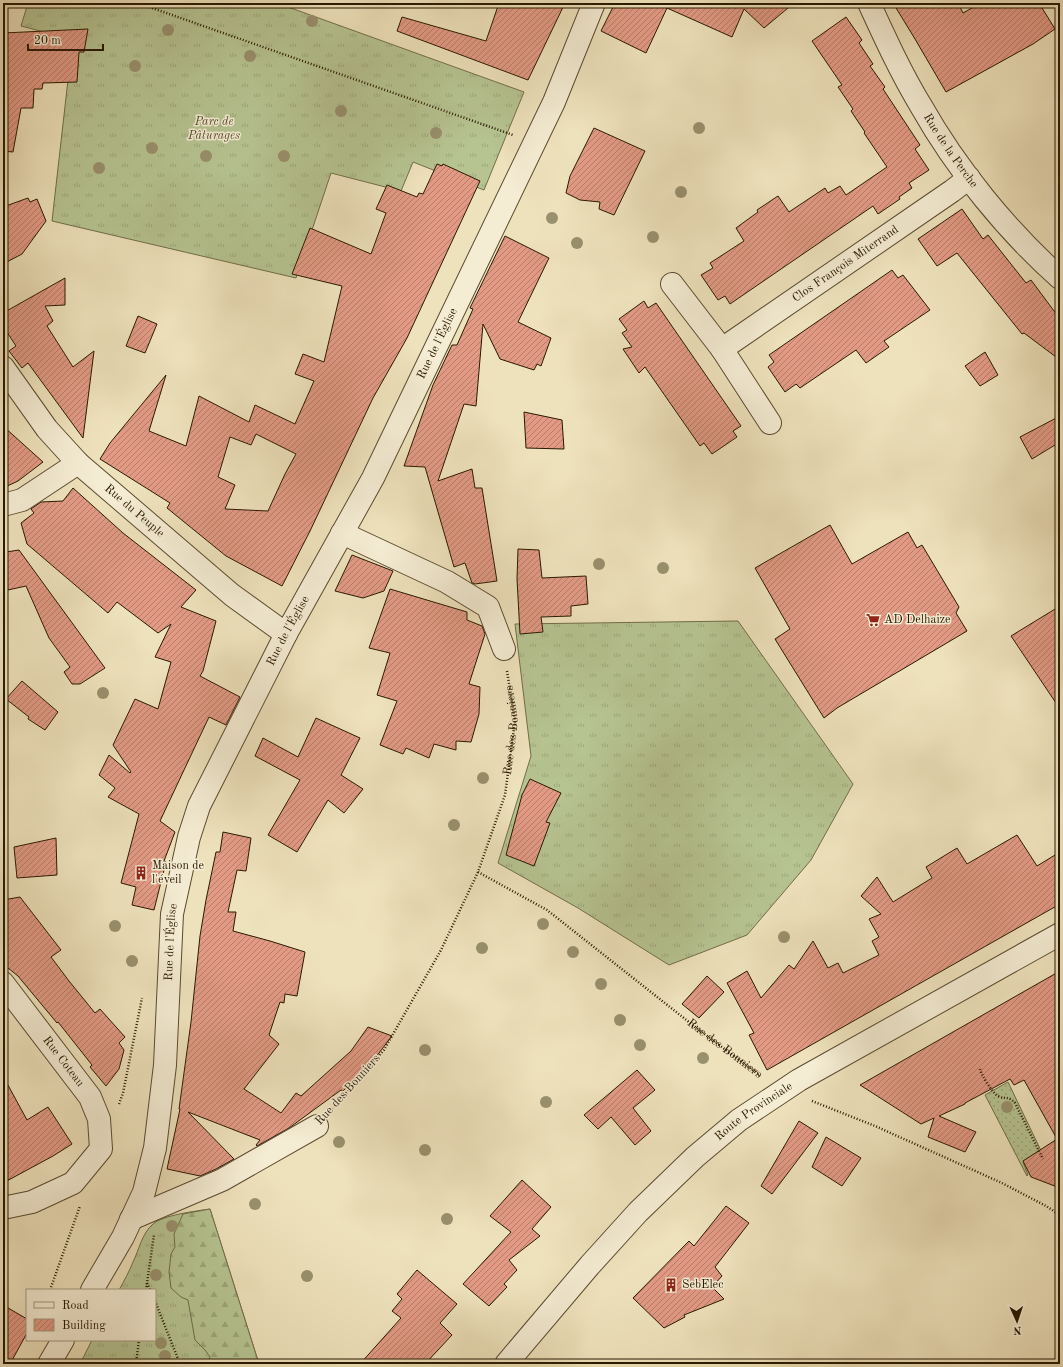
<svg xmlns="http://www.w3.org/2000/svg" width="1063" height="1367" font-family="'Old Standard TT',serif">
  <style>
    .grass { fill: url(#grass-tufts); stroke: #706e49 }
    .forest { fill: url(#forest-firs); stroke: #706e49 }
    .garden { fill: url(#garden-dots); stroke: #706e49 }
    .building { fill: url(#building-hatch); stroke: #291800; fill-rule: evenodd }
    .lines { fill: none; stroke-linecap: round; stroke-linejoin: round }
    .minor-casing { stroke: #5a4a2f; stroke-width: 24 }
    .tertiary-casing { stroke: #5a4a2f; stroke-width: 24 }
    .path { stroke: #291800; stroke-width: 2.5; stroke-dasharray: 1 2; stroke-linecap: butt }
    .minor { stroke: #f4ecd3; stroke-width: 22 }
    .tertiary { stroke: #f4ecd3; stroke-width: 22 }
    .tree { fill: #99906d }
    .labels { text-anchor: middle; dominant-baseline: central; stroke-width: 3; stroke-linejoin: round; paint-order: stroke }
    .park-label { font-size: 12px; font-style: italic; fill: #534c2c; stroke: #f4ecd3 }
    .street-label { font-size: 12px; fill: #291800; stroke: #f4ecd3 }
    .poi-label { font-size: 12px; fill: #291800; stroke: #f4ecd3; text-anchor: start }
  </style>
  <defs>
    <pattern id="grass-tufts" width="24" height="20" patternUnits="userSpaceOnUse"><rect width="24" height="20" fill="#b6c492"/><path d="M3 7l-1-3M5 7V3M7 7l1-3M15 17l-1-3M17 17v-4M19 17l1-3" fill="none" stroke="#9ca87c"/></pattern>
    <pattern id="forest-firs" width="22" height="20" patternUnits="userSpaceOnUse"><rect width="22" height="20" fill="#b6c492"/><path d="M5 1l3.5 6h-7zM16 11l3.5 6h-7z" fill="#9ca87c"/></pattern>
    <pattern id="garden-dots" width="8" height="8" patternUnits="userSpaceOnUse"><rect width="8" height="8" fill="#b6c492"/><path d="M2 2h.1M6 6h.1" fill="none" stroke="#9ca87c" stroke-width="1.8" stroke-linecap="round"/></pattern>
    <pattern id="building-hatch" width="6" height="6" patternUnits="userSpaceOnUse"><rect width="6" height="6" fill="#e29a85"/><path d="M-1 1l2-2M0 6l6-6M5 7l2-2" fill="none" stroke="#b77d6a"/></pattern>
  </defs>
  <rect width="100%" height="100%" fill="#eee2bc"/>
  <filter id="stains"><feTurbulence type="fractalNoise" baseFrequency=".005" numOctaves="4"/><feColorMatrix values="0 0 0 0 .2 0 0 0 0 .09 0 0 0 0 .02 0 0 0 .5 -.17"/></filter>
  <radialGradient id="worn" r=".72"><stop offset=".6" stop-color="#630" stop-opacity="0"/><stop offset="1" stop-color="#630" stop-opacity=".3"/></radialGradient>
  <path class="grass" d="M28,3h249l247,89 -40,98 -71,-28 -12,29 -70,-18 -35,105 -244,-57 21,-185 -29,-4 -23,-6z
    M738,621l115,163 -42,76 -64,75 -78,30 -91,-57 -80,-45 33,-107 -16,-132z
    M210,1209l49,155h-179l12,-24h63v-50h-36c5,-9 10,-18 14,-28 6,-12 9,-29 20,-38 10,-9 43,-13 57,-15z"/>
  <path class="forest" d="M210,1209l49,155h-52l3,-7 -5,-7 -10,-10 -7,-40 -7,-3 -10,-9 -2,-16 2,-18 4,-7 -1,-13 9,-20z"/>
  <path class="garden" d="M1008,1082l37,77 -11,-3 -11,6 5,13 -1,1 -42,-81z"/>
  <path class="building" d="M499,3h66l-37,77 -131,-49 5,-14 84,24z
    M615,3h179l-30,25 -20,-19 -12,28 -65,-29 -21,45 -45,-22z
    M893,3h65l5,10 18,-10h58l16,26 -22,15 -87,48 -31,-53z
    M846,17l16,23 -3,3 14,21 -3,2 15,21 -2,2 37,56 -5,4 14,21 -20,13 3,5 -13,9 1,2 -22,15 -5,-8 -143,98 -5,-8 -7,4 -17,-25 12,-7 -3,-5 34,-22 -8,-13 22,-16 -1,-2 21,-14 11,16 36,-24 3,5 12,-7 6,9 41,-28 -23,-34 1,-1 -14,-21 2,-2 -15,-22 4,-2 -30,-44z
    M88,29l-4,23h-5l-2,30 -34,1 -1,6h-8l-1,19h-12l-8,44 -10,-1v-118z
    M594,128l51,23 -31,64 -15,-6 1,-7 -20,-2 -14,-7 4,-17z
    M437,164l5,2 1,-2 37,17 -73,157 -34,60 -63,133 -28,55 -56,-30 -59,-48 3,-5 -70,-44 10,-16 56,-68 -17,56 37,15 13,-50 50,26 6,-17 40,19 19,-43 -19,-7 8,-20 21,8 18,-76 -50,-12 18,-46 61,26 15,-41 -10,-4 11,-24 30,12 2,-4 4,1zM256,434l40,20 -11,20 -17,37 -43,-2 10,-24 -17,-8 12,-40 21,8z
    M28,198l2,4 7,-3 9,22 -24,33 -19,10v-57z
    M962,209l21,30 5,-4 38,48 5,-3 29,39v41l-36,-27 -2,1 -65,-81 -20,13 -19,-27z
    M505,236l44,22 -31,64 33,16 -10,28 -4,-2 -3,6 -34,-11 -17,-35 -7,82 -12,-2 -26,77 34,-12 3,19h7l15,93 -22,3 -3,-1 -7,-20 -11,4 -29,-100 -21,-1 29,-81 19,-40h5l16,-36 -3,-1z
    M892,270l6,8 5,-3 27,35 -46,31 5,6 -23,16 -10,-13 -56,38 -4,-4 -11,8 -17,-25 6,-5 -5,-7z
    M65,278v27l-20,1 8,15 -6,5 26,41 21,-16 -11,87 -55,-75 -6,5 -13,-17 7,-5 -13,-20v-13z
    M644,301l4,7 8,-5 85,123 -8,5 4,6 -25,17 -8,-11 -4,3 -55,-79 -6,6 -16,-24 9,-2 -10,-14 5,-3 -8,-11z
    M138,316l19,8 -12,29 -19,-7z
    M985,352l13,23 -18,11 -15,-20z
    M524,412l38,8 2,29 -38,-1z
    M1060,416v26l-28,17 -12,-22z
    M3,426l40,36 -25,19 -15,7z
    M73,488l50,45 73,57 -15,17 35,14 -13,50 -3,5 40,21 -14,28 -17,-8 -49,104 15,11 -11,29 2,1 -12,48 -22,-5 4,-18 -15,-4 18,-69 -31,-17 7,-9 -16,-13 10,-20 21,18 1,-1 -18,-27 22,-46 23,10 13,-47 -16,-5 16,-33 -13,9 -41,-31 -9,11 -81,-69 -6,-21 13,-10 -3,-4 10,-7 22,-1z
    M830,525l22,39 56,-32 9,16 5,-3 37,62 -3,6 11,18 -130,77 -13,10 -49,-79 15,-10 -35,-61z
    M518,549l21,1 3,28 44,-2 2,28 -17,2v10l-30,1 2,15 -23,2 -3,-55z
    M19,550l86,118 -25,16h-8l-8,-12 6,-5 -21,-29 -23,-52 -18,4 -5,-24 3,-14z
    M352,555l41,16 -9,20 -21,7 -28,-7z
    M390,589l77,23v8l15,6 3,8 -16,50 11,3 -1,27 -8,28 -15,-1v9l-22,-6 -5,14 -23,-10 -3,6 -23,-9 17,-44 -20,-6 13,-42 -21,-5z
    M1060,606v103l-49,-73z
    M22,681l36,31 -13,18 -17,-11 1,-2 -23,-18z
    M316,718l44,20 -19,37 22,14 -19,24 -16,-13 -31,52 -29,-17 32,-55 -45,-24 8,-18 35,19z
    M530,779l31,14 -15,29 4,1 -16,43 -28,-11 16,-60z
    M223,832l28,6 -5,33 -9,-1 -9,42h8l-3,19 37,10 35,11 -8,44 -12,-2 -1,9 -4,-1 -11,33 10,9 -35,45 37,24 15,-20 5,3 50,-45 17,-24 24,9 -23,30 -26,25 -2,-1 -52,38 -32,18 -1,-1 4,-5 -72,-28 46,47 -18,10 -16,7 -33,-7 13,-60h-1l12,-87 9,-86 6,-36 10,-48h4z
    M1017,835l20,31 23,-14v52l-293,166 -18,-35 5,-2 -27,-50 20,-12 14,27 28,-33 5,4 19,-28 15,27 10,-5 5,10 36,-18 -7,-14 7,-4 -10,-18 12,-5 -20,-18 16,-19 16,25 39,-24 -6,-11 31,-19 10,16z
    M56,838l1,37 -40,3 -3,-31z
    M20,897l41,53 -10,7 18,24 26,32 5,-4 25,28 -6,6 5,7 -5,19 -13,17 -16,-19 2,-2 -34,-43 -1,1 -39,-47 -15,-12v-64z
    M1060,971v217l-29,-11 -8,-16 34,-22 -33,-59 -10,5 -4,-6 -45,24v1l-26,12 37,16 -11,20 -37,-15 6,-19 -13,6 -61,-39z
    M707,976l17,16 -25,26 -17,-14z
    M637,1070l18,20 -22,18 18,23 -16,14 -24,-28 -13,12 -14,-14z
    M3,1076l24,44 21,-13 24,37 -19,12 -50,27z
    M799,1121l19,12 -46,61 -11,-8z
    M826,1137l35,21 -19,28 -30,-19z
    M522,1180l29,27 -19,22 8,7 -31,24 8,10 -13,14 3,3 -18,19 -26,-22 48,-52 -21,-16z
    M726,1206l23,17 -34,44 7,9 -10,11 12,12 -40,16 1,2 -21,11 -31,-30 56,-57 5,5z
    M417,1270l40,34 -17,19 12,12 -27,29h-65l41,-46 -9,-7 10,-12 -5,-5z
    M3,1305l24,14v14l-17,31h-7z"/>
  <g class="lines">
    <g class="minor-casing">
      <g id="minor">
        <path d="M672,284l50,65 48,74"/>
        <path id="s3" d="M722,349l230,-158 17,-13"/>
        <path id="s4" d="M3,367l44,62 31,34 154,132 54,39"/>
        <path d="M3,505l19,-5 56,-37"/>
        <path d="M342,533l105,49 41,25 16,42"/>
        <path id="s5" d="M3,983l87,114 9,22 2,30 -28,34 -41,19 -29,6"/>
        <path d="M131,1219l91,-39 95,-54"/>
        <path id="s6" d="M92,1290l31,-53 21,-45 11,-44 10,-83 7,-151 17,-77 10,-31 87,-172 87,-156 181,-376 40,-99"/>
        <path d="M49,1364l14,-24"/>
      </g>
    </g>
    <g class="tertiary-casing">
      <g id="tertiary">
        <path id="s7" d="M869,3c16,35 32,70 52,103 35,62 86,125 139,172"/>
        <path id="s8" d="M506,1364l84,-99 48,-53 57,-55 44,-37 60,-40 261,-146"/>
      </g>
    </g>
    <g class="path">
      <path d="M138,3l375,132"/>
      <path id="s1" d="M478,872l69,38 152,120 63,47"/>
      <path d="M980,1069c1,5 12,24 18,27 8,4 9,-1 17,7l28,56"/>
      <path d="M812,1101l63,25 127,57 44,23 14,9"/>
      <path d="M119,1104l4,-11 19,-95"/>
      <path id="s2" d="M332,1109l52,-59 57,-100 37,-78 27,-77 10,-74 -8,-50"/>
      <path d="M147,1283l3,7"/>
      <path d="M50,1290l30,-84"/>
      <path d="M146,1290l8,-55"/>
      <path d="M155,1301l25,63"/>
      <path d="M136,1364l3,-24"/>
    </g>
    <use href="#minor" class="minor"/>
    <use href="#tertiary" class="tertiary"/>
  </g>
  <g class="tree">
    <circle cx="312" cy="21" r="6"/>
    <circle cx="168" cy="30" r="6"/>
    <circle cx="250" cy="56" r="6"/>
    <circle cx="135" cy="66" r="6"/>
    <circle cx="341" cy="111" r="6"/>
    <circle cx="699" cy="128" r="6"/>
    <circle cx="436" cy="133" r="6"/>
    <circle cx="152" cy="148" r="6"/>
    <circle cx="206" cy="156" r="6"/>
    <circle cx="284" cy="156" r="6"/>
    <circle cx="99" cy="168" r="6"/>
    <circle cx="681" cy="192" r="6"/>
    <circle cx="552" cy="218" r="6"/>
    <circle cx="653" cy="237" r="6"/>
    <circle cx="577" cy="243" r="6"/>
    <circle cx="599" cy="564" r="6"/>
    <circle cx="663" cy="568" r="6"/>
    <circle cx="103" cy="693" r="6"/>
    <circle cx="483" cy="778" r="6"/>
    <circle cx="454" cy="825" r="6"/>
    <circle cx="543" cy="924" r="6"/>
    <circle cx="115" cy="926" r="6"/>
    <circle cx="784" cy="937" r="6"/>
    <circle cx="482" cy="948" r="6"/>
    <circle cx="573" cy="952" r="6"/>
    <circle cx="132" cy="961" r="6"/>
    <circle cx="601" cy="984" r="6"/>
    <circle cx="620" cy="1020" r="6"/>
    <circle cx="640" cy="1045" r="6"/>
    <circle cx="425" cy="1050" r="6"/>
    <circle cx="703" cy="1058" r="6"/>
    <circle cx="546" cy="1102" r="6"/>
    <circle cx="1007" cy="1107" r="6"/>
    <circle cx="339" cy="1142" r="6"/>
    <circle cx="425" cy="1150" r="6"/>
    <circle cx="255" cy="1204" r="6"/>
    <circle cx="447" cy="1219" r="6"/>
    <circle cx="172" cy="1226" r="6"/>
    <circle cx="156" cy="1275" r="6"/>
    <circle cx="307" cy="1276" r="6"/>
    <circle cx="161" cy="1343" r="6"/>
    <circle cx="165" cy="1356" r="6"/>
  </g>
  <defs>
    <g id="supermarket-bare" transform="scale(1.08)"><path d="M-6-5.5h2.5l.6 2H6L4.5 2H-2.5L-4.4-4H-6ZM-1.5 3.2a1.3 1.3 0 1 0 .1 0ZM3 3.2a1.3 1.3 0 1 0 .1 0Z" fill="#8f2418" stroke="#f4ecd3" stroke-width="2.5" paint-order="stroke"/></g>
    <g id="building-bare" transform="scale(1.08)"><path d="M-4-6H4V6H1V3H-1V6H-4ZM-2.5-4.3h1.7v1.8h-1.7ZM.8-4.3h1.7v1.8H.8ZM-2.5-1h1.7V.8h-1.7ZM.8-1h1.7V.8H.8Z" fill="#8f2418" stroke="#f4ecd3" stroke-width="2.5" paint-order="stroke"/></g>
  </defs>
  <g fill-rule="evenodd">
    <use href="#supermarket-bare" x="873" y="620"/>
    <use href="#building-bare" x="141" y="873"/>
    <use href="#building-bare" x="671" y="1285"/>
  </g>
  <g class="labels">
    <g class="park-label">
      <text x="214" y="122">Parc de<tspan x="214" dy="14">Pâturages</tspan></text>
    </g>
    <g class="street-label">
      <text stroke="none"><textPath href="#s7" startOffset="169">Rue de la Perche</textPath></text>
      <text stroke="none"><textPath href="#s3" startOffset="150">Clos François Miterrand</textPath></text>
      <text stroke="none"><textPath href="#s6" startOffset="1023">Rue de l'Église</textPath></text>
      <text stroke="none"><textPath href="#s4" startOffset="196">Rue du Peuple</textPath></text>
      <text stroke="none"><textPath href="#s6" startOffset="699">Rue de l'Église</textPath></text>
      <text stroke="none"><textPath href="#s2" startOffset="427">Rue des Bonniers</textPath></text>
      <text stroke="none"><textPath href="#s6" startOffset="363">Rue de l'Église</textPath></text>
      <text stroke="none"><textPath href="#s1" startOffset="304">Rue des Bonniers</textPath></text>
      <text stroke="none"><textPath href="#s5" startOffset="99">Rue Coteau</textPath></text>
      <text transform="translate(348 1090) rotate(-48)">Rue des Bonniers</text>
      <text stroke="none"><textPath href="#s8" startOffset="355">Route Provinciale</textPath></text>
    </g>
    <g class="poi-label">
      <text x="884" y="620">AD Delhaize</text>
      <text x="152" y="866">Maison de<tspan x="152" dy="14">l'éveil</tspan></text>
      <text x="682" y="1285">SebElec</text>
    </g>
  </g>
  <rect width="1063" height="1367" fill="none" stroke="#eee2bc" stroke-width="16"/>
  <rect x="4" y="4" width="1055" height="1359" fill="none" stroke="#291800" stroke-width="2"/>
  <rect x="8" y="8" width="1047" height="1351" fill="none" stroke="#291800"/>
  <rect x="26" y="1289" width="130" height="52" fill="#f4ecd3" stroke="#a3977f"/>
  <rect x="34" y="1302" width="20" height="6" fill="#f4ecd3" stroke="#a3977f"/>
  <text x="62" y="1309" font-size="12" fill="#291800">Road</text>
  <rect x="34" y="1319" width="20" height="12" fill="url(#building-hatch)" stroke="#a3977f"/>
  <text x="62" y="1329" font-size="12" fill="#291800">Building</text>
  <g transform="translate(1017 1321) rotate(177)" stroke="#f4ecd3" stroke-width="3" paint-order="stroke">
  <path d="M0-3L7 15L0 10L-7 15Z" fill="#291800"/>
  <text y="-6" font-size="11" font-weight="bold" text-anchor="middle" fill="#291800">N</text>
  </g>
  <path d="M28 44v6h75v-6" fill="none" stroke="#291800" stroke-width="2"/>
  <text x="34" y="44" font-size="12" fill="#291800" stroke="#f4ecd3" stroke-width="3" paint-order="stroke">20 m</text>
  <rect width="100%" height="100%" filter="url(#stains)"/>
  <rect width="100%" height="100%" fill="url(#worn)"/>
</svg>
